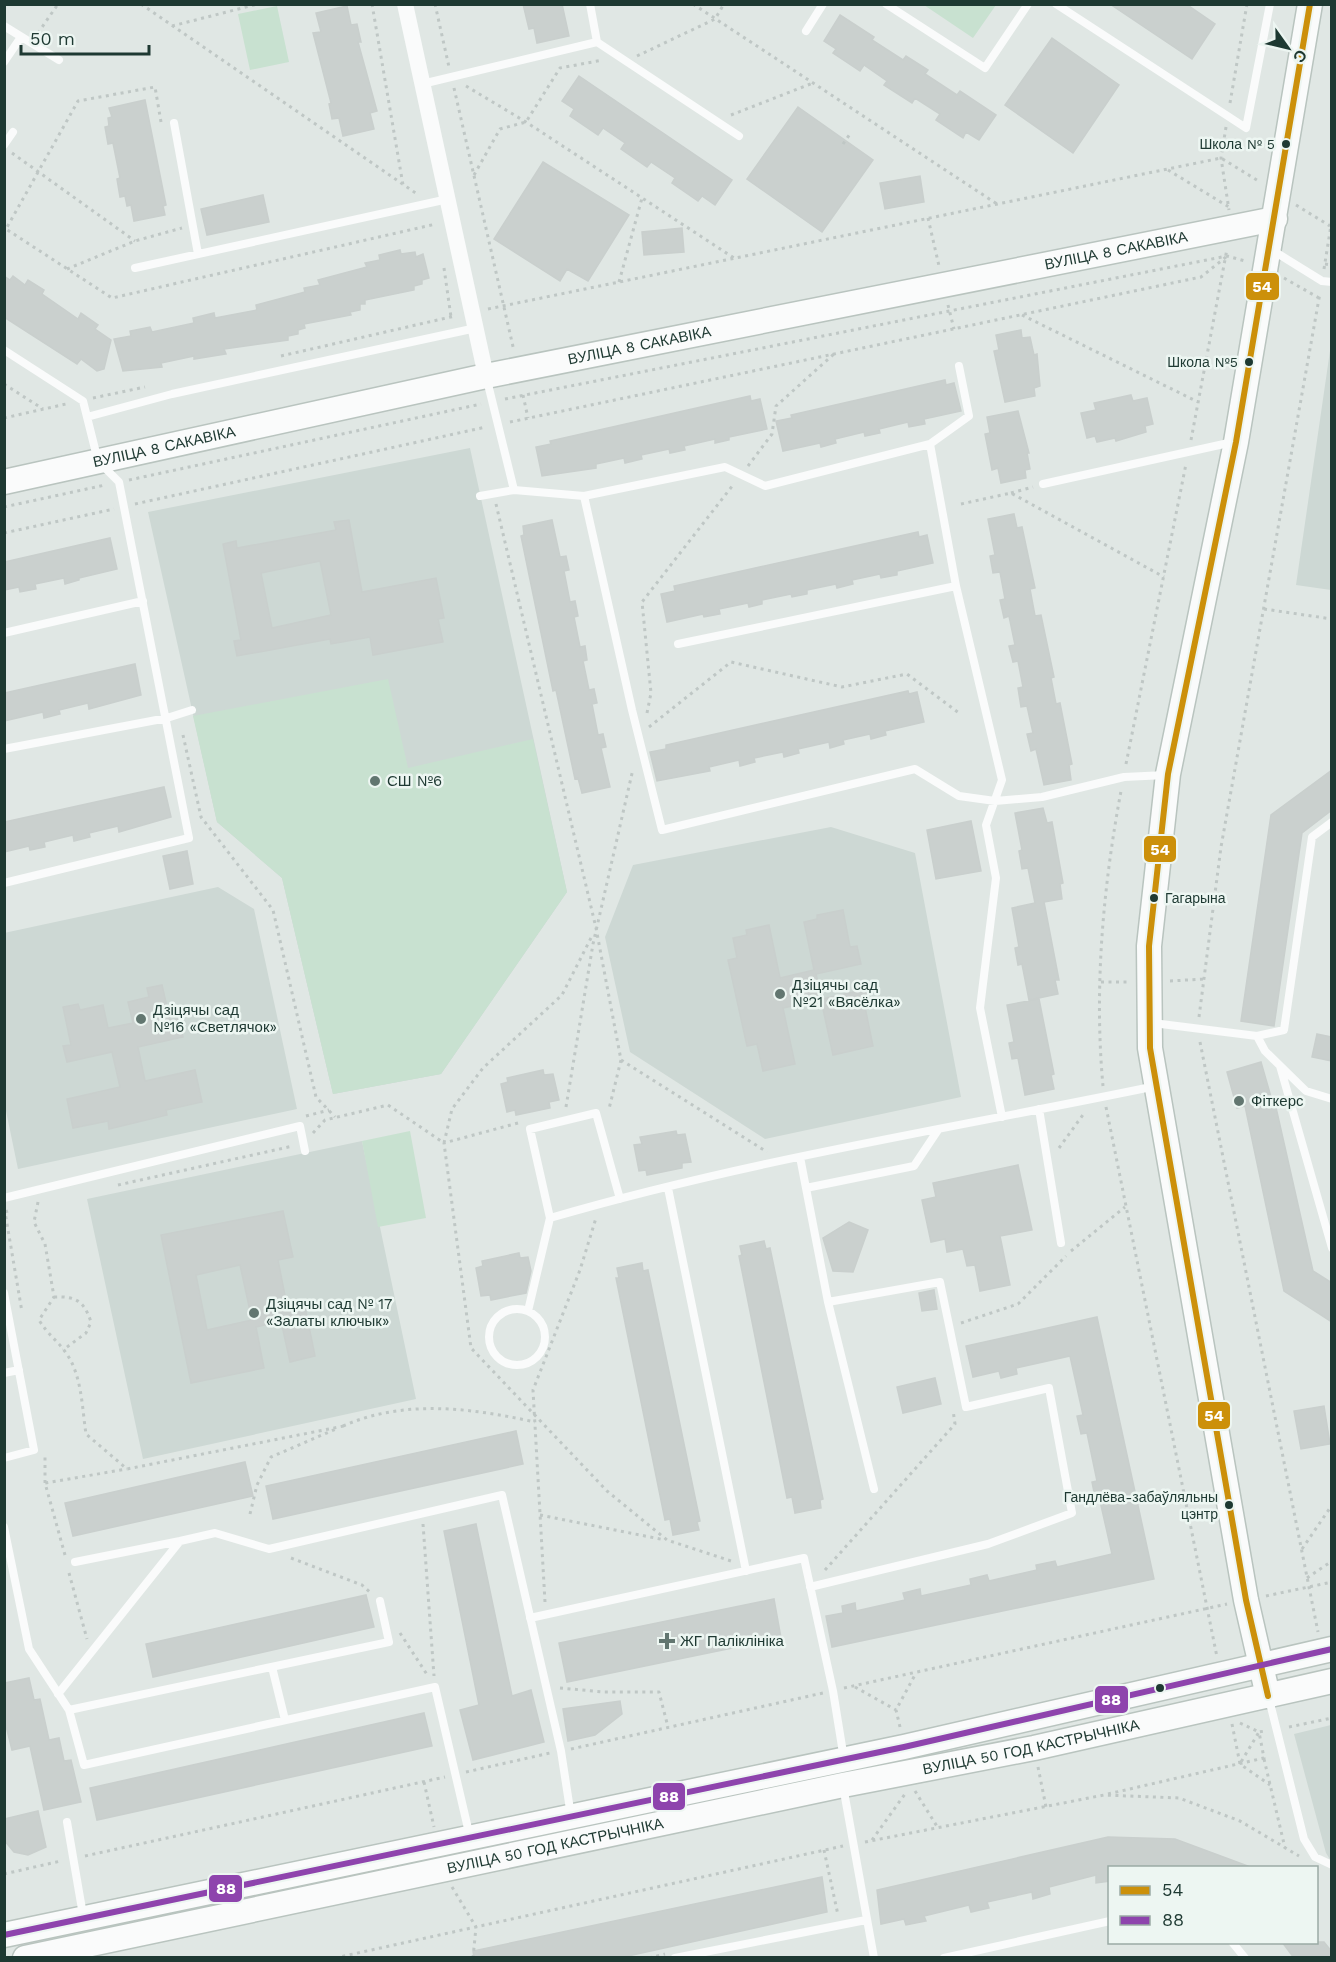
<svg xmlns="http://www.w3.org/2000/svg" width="1336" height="1962" font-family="'Work Sans',sans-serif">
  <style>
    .built { fill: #cdd8d4 }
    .green { fill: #c8e1d0 }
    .building { fill: #cad0ce; stroke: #c9cfcd; stroke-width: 1.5; fill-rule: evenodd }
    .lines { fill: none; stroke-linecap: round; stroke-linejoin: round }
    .secondary-casing { stroke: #b9c4bf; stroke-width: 27 }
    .path { stroke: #bfc7c5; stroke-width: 3; stroke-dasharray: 3 4.5; stroke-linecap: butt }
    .lane { stroke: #fafbfb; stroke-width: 8 }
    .street { stroke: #fafbfb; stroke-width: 16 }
    .secondary { stroke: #fafbfb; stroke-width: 24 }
    .bus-1-casing { stroke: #edf6f2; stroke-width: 10 }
    .bus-2-casing { stroke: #edf6f2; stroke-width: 10 }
    .bus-1 { stroke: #cc900a; stroke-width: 6 }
    .bus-2 { stroke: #8e44ad; stroke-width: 6 }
    .bus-dot { fill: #1e3932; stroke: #edf6f2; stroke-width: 2 }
    .poi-dot { fill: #627670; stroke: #edf6f2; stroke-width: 2 }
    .labels { text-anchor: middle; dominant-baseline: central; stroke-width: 5; stroke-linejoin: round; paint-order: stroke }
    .bus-label { font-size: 14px; fill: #1e3932; stroke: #edf6f2; text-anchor: end }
    .street-label { font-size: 15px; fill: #1e3932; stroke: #edf6f2 }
    .poi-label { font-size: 15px; fill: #1e3932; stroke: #edf6f2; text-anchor: start }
    .line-badge { stroke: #edf6f2; stroke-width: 2 }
    .badge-label { font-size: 16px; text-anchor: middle; font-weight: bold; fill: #fff }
  </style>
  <rect width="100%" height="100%" fill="#e0e7e4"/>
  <path class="built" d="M1331,344l1,246h-1l-35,-5z
    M470,448l97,444 -126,182 -108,20 -51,-216 -65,-56 -69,-310z
    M831,827l84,26 46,244 -196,42 -135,-87 -25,-115 28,-72z
    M218,887l36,22 43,200 -279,60 -13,-63 -1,-173z
    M362,1141l54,258 -273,60 -56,-260z
    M1331,1725v136l-5,-8 -32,-119z"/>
  <path class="green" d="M924,5l72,-1v1l-23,33z
    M277,6l12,56 -39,8 -12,-56z
    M388,679l20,89 125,-29 34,153 -126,182 -108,20 -51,-216 -65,-56 -24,-106z
    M410,1131l16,87 -48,9 -16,-86z"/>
  <path class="building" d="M523,4h39l7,32 -32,7 -3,-15 -5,1z
    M1110,4h76l29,20 -23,35z
    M347,6l4,19 6,-1 4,18h-3l19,69 -7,2 4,16 -31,7 -4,-18 -7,1 -3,-15 2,-1 -18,-70 8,-1 -5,-19z
    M840,15l34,22 -2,3 31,20 3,-4 22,14 -3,4 32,21 3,-4 36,24 -17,25 -13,-8 -3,6 -27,-18 4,-6 -25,-16 -3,5 -28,-18 3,-4 -23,-16 -4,6 -27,-18 3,-4 -12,-8z
    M1052,38l67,47 -46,68 -68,-48z
    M579,76l153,104 -17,25 -13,-9 -4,5 -26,-18 3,-5 -24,-16 -4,5 -26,-18 4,-6 -22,-15 -5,7 -28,-19 4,-7 -12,-8z
    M145,100l21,105 -3,1 2,9 -31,6 -3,-16 -4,1 -2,-10 -5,1 -3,-18 3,-1 -7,-35 -5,1 -3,-17 4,-1 -1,-8 4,-1 -3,-9z
    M798,107l75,53 -51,72 -75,-53z
    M543,162l86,53 -41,66 -21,-12 -7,12 -66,-42z
    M920,176l4,26 -39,7 -5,-26z
    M263,195l6,27 -62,13 -6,-26z
    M682,228l2,24 -40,3 -2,-23z
    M400,250l1,4 14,-2 1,5 7,-3 6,24 -7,2v4l-8,2v4l-49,10v4h-5v6l-10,2 1,3 -47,9 1,4 -7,2v4l-10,2v4l-64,9 2,5 -32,5v-3l-33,7 1,4 -39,4 -9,-32 17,-3 -1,-5 20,-4 2,5 42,-9 -1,-5 21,-5 1,5 42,-8 -1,-5 49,-13 -1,-4 16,-3 -2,-5 49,-13 -2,-4 15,-3 -1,-5z
    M4,276l6,4 3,-4 12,9 3,-5 16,10 -2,4 36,25 3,-6 17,12 -3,4 16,11 -7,29 -7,2 -16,-12 -4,5 -73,-47z
    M1021,330l1,8 8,-1 4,18 3,-1 3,32 -6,2 1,8 -30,6 -11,-51 5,-1 -3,-15z
    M945,380l1,5 8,-2 7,28 -37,8 1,5 -16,3 -1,-5 -29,7 1,4 -15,3 -1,-4 -29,7 1,4 -15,4 -1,-4 -37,8 -7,-30 16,-3 -1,-3z
    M1131,395l2,6 14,-3 6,26 -8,2 1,6 -30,9 -1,-3 -18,4 -2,-6 -8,2 -6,-25 15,-3 -2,-7z
    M750,396l1,5 9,-2 7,30 -38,8v3l-14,3v-4l-31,7 1,4 -15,3 -1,-4 -28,6 1,4 -17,4 -1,-5 -28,6v4l-54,8 -6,-29 15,-3 -1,-3z
    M1018,411l11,42h-2l3,16 -5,1 1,8 -25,5 -3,-15 -6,2 -7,-36 5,-1 -3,-16z
    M1014,514l3,14 5,-1 13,61 -5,1 5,27 6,-1 13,62 -3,1 5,26 4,-1 12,61 -3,1 2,15 -27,5 -8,-36 -5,2 -4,-17 6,-1 -6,-27 -6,1 -3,-19 5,-1 -5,-26 -5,1 -4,-16 6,-1 -6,-29 -5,2 -4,-18 5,-1 -5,-27 -7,1 -3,-17 5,-1 -7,-36z
    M349,520l13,72 74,-14 8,40 -6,1 5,23 -70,13 -3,-18 -39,7 -1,-5 -93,17 -3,-15 7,-1 -18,-96 13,-3 1,7 99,-18 -2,-8zM320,561l11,54 -59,13 -11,-55z
    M552,520l8,37 6,-1 3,14 -5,1 6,31 5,-1 3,15 -4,1 6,30 5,-1 2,14 -4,1 6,29 5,-1 3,14 -5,1 6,31 5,-1 3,13 -5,1 9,39 -28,6 -4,-15 -3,1 -19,-89 -3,1 -32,-155 3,-1 -1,-9z
    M918,532l1,5 8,-2 6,28 -36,8v4l-16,3 -1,-4 -28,6 1,4 -16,4 -1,-4 -29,6v4l-15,3 -1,-3 -29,6v4l-13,3 -1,-4 -29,6 1,5 -16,3 -1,-3 -36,8 -6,-28 14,-3 -1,-5z
    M110,538l7,31 -38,9v2l-14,4 -1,-6 -29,6 1,5 -16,3 -1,-5 -15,3v-28z
    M135,664l6,31 -52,14 -1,-6 -29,7 1,4 -16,4 -1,-6 -39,9v-28z
    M908,691l1,3 8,-2 7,30 -39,9 1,4 -15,4 -1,-5 -27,6 1,4 -14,4 -1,-6 -31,7 1,4 -15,4 -1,-5 -29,6 1,4 -15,4 -1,-6 -30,7 1,4 -53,10 -7,-29 16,-3v-4z
    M1332,770v40l-30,23 -28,193 -33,-5 30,-206z
    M164,787l7,30 -52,15 -1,-6 -29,7 1,4 -16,4 -1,-6 -29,7 1,5 -15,3 -1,-4 -25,6v-30z
    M1043,808l4,15 5,-1 11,61 -3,1 2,15 -18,3 15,78h-4l3,14 -29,6 -7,-36 -4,1 -3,-17 4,-1 -7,-39 23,-5 -7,-35 -6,1 -3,-18 3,-1 -7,-37z
    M971,821l10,50 -45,8 -9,-49z
    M187,851l6,33 -23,5 -7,-33z
    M843,910l7,37 7,-1 4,18 -45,10 6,25 46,-10 3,17 -6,1 8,39 -40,9 -12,-55 -38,8 12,56 -32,7 -6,-27 -10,2 -19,-86 9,-2 -4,-20 14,-3 -1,-5 23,-5 11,53 34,-8 -10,-48 13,-3v-4z
    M162,985l8,35 9,-1 4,18 -45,10 7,34 50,-11 7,32 -36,8 1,5 -58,14 -1,-8 -35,7 -6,-29 53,-12 -8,-35 -45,10 -4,-16 8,-1 -8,-38 15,-3 2,6 23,-5 5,23 25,-5 -5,-21 21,-5 -2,-9z
    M1039,999l15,75 -3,1 3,14 -29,6 -7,-37 -6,1 -3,-16 5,-1 -7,-37z
    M1317,1034l15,3v24l-20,-4z
    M1261,1062l12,42 2,-1 38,168 19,12v39l-48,-31 -39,-185 -8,2 -10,-36z
    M543,1070l1,5 9,-1 6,26 -10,2 1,6 -34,7 -1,-5 -8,2 -6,-28 7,-2 -1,-4z
    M676,1131l1,4 8,-1 6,28 -9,1v5l-35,7 -1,-5 -7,1 -5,-26 8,-1 -2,-7z
    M1018,1165l14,65 -32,6 10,49 -30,6 -5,-26 -8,1 -4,-17 -16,3 -2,-13 -14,3 -9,-42 14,-3 -3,-14z
    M283,1211l10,46 -15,3 10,51 17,-4 10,49 -25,6 -9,-41 -25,6 8,41 -73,15 -30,-148zM240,1265l12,55 -45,10 -11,-55z
    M849,1222l19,8 -15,42 -20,-1 -10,-33z
    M764,1241l2,8 4,-1 53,251 -3,1 1,8 -26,5 -3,-16 -5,1 -48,-242 3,-1 -2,-9z
    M519,1253l1,5 8,-1 3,14 -5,22 -35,7 -1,-5 -9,1 -5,-28 7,-2 -1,-5z
    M642,1263l1,8 5,-1 52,251 -3,1 2,8 -26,5 -3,-16 -5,1 -49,-242h3l-2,-10z
    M934,1290l3,19 -15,2 -3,-18z
    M1097,1317l57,262 -322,68 -6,-31 17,-3 -1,-7 13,-3 1,8 49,-11 -2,-7 17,-4 1,7 50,-11 -1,-6 17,-4 2,6 48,-11 -1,-5 19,-4 2,6 55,-13 -12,-53 -4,1 -4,-20 5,-1 -10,-48 -6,1 -4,-18 6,-1 -13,-59 -54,12 1,6 -16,4 -2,-7 -26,6 -7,-31z
    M935,1378l6,26 -38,9 -6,-26z
    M1324,1406l6,38 -29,5 -7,-38z
    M516,1431l7,33 -250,55 -7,-33z
    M245,1462l8,34 -180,40 -8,-33z
    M476,1524l36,172 19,-6 13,52 -71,18 -13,-50 19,-5 -35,-174z
    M366,1595l8,32 -221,50 -7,-33z
    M774,1599l7,39 -214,44 -8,-39z
    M29,1678l5,22 6,-1 9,41 10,-2 5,23 7,-1 10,42 -37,8 -14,-64 -18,4 -8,-32v-35z
    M620,1701l2,13 -27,21 -27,6 -5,-32z
    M424,1713l8,33 -335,74 -7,-32z
    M38,1811l8,36 -18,8 -14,-3 -10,-12v-21z
    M1108,1837l67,2 78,29h-143v13l-14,2v-8l-47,12 1,7 -17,5 -1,-7 -45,10 2,6 -18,4 -2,-7 -45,11 2,5 -20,4 -2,-6 -23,5 -4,-34z
    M822,1877l5,35 -208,46h-145l-1,-7z
    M1282,1942h42l8,10v6h-38z"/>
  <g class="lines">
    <g class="secondary-casing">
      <g id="secondary">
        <path id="s1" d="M4,482l482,-106 789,-157"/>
        <path d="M1268,1696l-22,-96 -96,-552 -1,-102 19,-172 68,-332 74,-438"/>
        <path d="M4,1935l900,-188 428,-98"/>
        <path id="s2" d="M25,1958l818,-173 191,-37 298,-67"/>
      </g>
    </g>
    <path class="path" d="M141,4l276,190
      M372,4l31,181
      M435,4l14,63
      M693,4l304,200
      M172,26l86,-22
      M38,33l20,-29
      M637,56l78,-37 9,-15
      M466,86l60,36 208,136
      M454,88l60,263
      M1230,103l17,-99
      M731,115l82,-32
      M161,122l-6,-35 -77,14 -72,128 106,69 324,-74
      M1226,127l-5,31 8,52
      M843,144l7,-10
      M12,153l123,88
      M1168,170l61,37
      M474,175l26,-46 26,-7 34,-54 43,-8
      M1296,205l34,21
      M928,218l11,48
      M1325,264l7,1
      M444,268l7,49
      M67,269l68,-28 47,-13
      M1324,269l8,-50
      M1284,278l35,20
      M619,282l23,-84
      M948,305l6,24
      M488,309l733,-151 39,24
      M1022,315l176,87
      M281,356l174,-40
      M4,384l39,25
      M523,395l5,23
      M93,398l52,-11
      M505,399l722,-143 18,5
      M4,418l62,-14
      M510,422l691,-145 25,-20
      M1191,440l36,-191
      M748,466l24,-32 4,-28 58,-52
      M129,480l352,-76
      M1011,493l22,-6
      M135,504l351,-77
      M496,504l100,424 25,132 -12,49
      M961,504l50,-11 153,84
      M4,507l101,-22
      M4,533l110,-24
      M1264,609l68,10
      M647,713l4,-20 -9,-91 91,-117
      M649,727l82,-65 111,25 65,-13 52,39
      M183,735l18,82 72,93 43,187 19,20
      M1126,764l60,-300
      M1170,981l34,-2
      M1101,982h29
      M1199,1017l22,-170 99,-554
      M1200,1042l118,590
      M621,1060l146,92
      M1103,1086c-9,-97 0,-199 18,-295
      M566,1107l27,-163 40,-175
      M1106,1107l111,550
      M306,1116l23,-6
      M518,1123l-74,20 27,205 136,143 60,49 64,21
      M313,1133l12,-13 63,-15 56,38 8,-34 31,-41 79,-73 31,-61
      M1059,1148l26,-36
      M118,1185l175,-39
      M38,1202l-4,20 11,22 9,53 -15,23c9,15 19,21 27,33 16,22 16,55 20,81l41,35 217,-43
      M8,1211l-3,1 17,100
      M1071,1251l54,-44
      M54,1297c22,-1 30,4 37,25l-5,11 -23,17
      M961,1323l57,-19 48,-48
      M343,1426c61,-27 128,-18 192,-4
      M45,1483v-26
      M250,1514l7,-29 14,-28 65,-28
      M540,1515l125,25
      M423,1524l11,152
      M1302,1549l30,-44
      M65,1555l-20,-72 82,-14
      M291,1558l71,27 10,9
      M825,1570l130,-146 -2,-14
      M69,1573l18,66
      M1307,1578l25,-17
      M1266,1596l66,-14
      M545,1602l-12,-212 47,-120 16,-52
      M400,1633l28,43
      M855,1687l41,23
      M560,1688l44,4h55l9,35
      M844,1688l383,-84
      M1240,1723l19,9 -18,30
      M1232,1724l8,40 30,21
      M900,1727l-4,-17 20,-37
      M1289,1727l43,-9
      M571,1749l252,-56
      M1264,1759l21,89
      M1038,1767l8,40
      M466,1772l84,-19
      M424,1782l10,45
      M915,1791l23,37
      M1108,1794l156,-36 -5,-26 6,-1
      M872,1840l33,-46
      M865,1842l239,-47 75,3 61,23 59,35
      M824,1850l14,65
      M85,1856l360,-79
      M4,1874l57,-13
      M452,1887l24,40 -3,31
      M335,1958l508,-112
      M649,1958l16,-4"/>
    <path class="lane" d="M590,4l7,38 142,94
      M886,4l99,64 43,-64
      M1056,4l190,124 24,-124
      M4,26l55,34
      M806,31l17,-27
      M4,62l17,-25
      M422,84l175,-42
      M174,123l24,131
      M4,145l9,-13
      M1272,250l50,31 10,1
      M135,268l313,-69
      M4,350l79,51 15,60 21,21 70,356 -185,45
      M486,376l28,114 70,6 48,214 30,120 253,-61 44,27 36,5 47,-4 82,-20 42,-2
      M87,417l85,-23 304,-66
      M930,444l39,-28 -10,-50
      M1043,484l190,-42
      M480,496l34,-6
      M584,496l141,-29 40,19 165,-42 26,142 46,194 -16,45 10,53 -16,130 22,109
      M4,633l139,-32
      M678,644l278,-58
      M4,749l163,-31 25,-8
      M1153,1023l104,13 8,15 41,40 26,8
      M1257,1036l27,-6 28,-193 20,-15
      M1280,1066l52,182
      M1039,1109l22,134
      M800,1157l28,145 46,187
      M668,1188l78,383
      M806,1188l108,-22 24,-36
      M4,1198l296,-72 5,25
      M550,1218c198,-58 404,-90 606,-132
      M4,1293l30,157 -30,8
      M489 1337a28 28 0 1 1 56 0a28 28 0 1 1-56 0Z
      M528,1311l22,-93 -20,-89 66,-16 24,86
      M4,1373l15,-3
      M4,1527l25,122 40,61 15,55 351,-78 35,150
      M75,1562l105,-21
      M810,1587l178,-43 84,-31 -23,-125 -83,19 -26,-125 -112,20
      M530,1618l274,-60 29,133 11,68
      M272,1667l13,53
      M58,1694l122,-153 35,-8 54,16 233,-54 59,256 10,65
      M1269,1699l35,140 11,18 17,8
      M69,1710l320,-68 -9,-41
      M843,1786l31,172
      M67,1822l16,93
      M1232,1942l13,16
      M675,1958l191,-38
      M944,1958l166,-37"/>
    <path class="street" d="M405,4l81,372"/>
    <use href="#secondary" class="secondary"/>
    <g class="bus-1-casing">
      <path id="bus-1" d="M1268,1696l-22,-96 -96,-552 -1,-102 19,-172 68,-332 74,-438"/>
    </g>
    <g class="bus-2-casing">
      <path id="bus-2" d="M4,1935l900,-188 428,-98"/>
    </g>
    <use href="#bus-1" class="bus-1"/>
    <use href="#bus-2" class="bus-2"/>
  </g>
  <g class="bus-dot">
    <circle cx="1286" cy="144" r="5"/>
    <circle cx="1249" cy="362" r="5"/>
    <circle cx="1154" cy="898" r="5"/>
    <circle cx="1229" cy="1505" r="5"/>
    <circle cx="1160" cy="1688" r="5"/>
  </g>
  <g class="poi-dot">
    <circle cx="375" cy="781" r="6"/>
    <circle cx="780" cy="994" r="6"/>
    <circle cx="141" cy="1019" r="6"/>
    <circle cx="1239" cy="1101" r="6"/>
    <circle cx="254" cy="1313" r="6"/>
    <path d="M664 1632h6v6h6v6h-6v6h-6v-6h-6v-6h6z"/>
  </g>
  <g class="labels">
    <g class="bus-label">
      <text x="1275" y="144">Школа № 5</text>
      <text x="1238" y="362">Школа №5</text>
      <text x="1165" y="898" text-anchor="start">Гагарына</text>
      <text x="1218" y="1497">Гандлёва-забаўляльны<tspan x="1218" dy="17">цэнтр</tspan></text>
    </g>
    <g class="street-label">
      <text stroke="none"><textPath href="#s1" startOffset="1136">ВУЛІЦА 8 САКАВІКА</textPath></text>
      <text stroke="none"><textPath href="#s1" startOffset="650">ВУЛІЦА 8 САКАВІКА</textPath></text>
      <text stroke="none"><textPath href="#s1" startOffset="164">ВУЛІЦА 8 САКАВІКА</textPath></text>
      <text stroke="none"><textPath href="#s2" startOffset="1028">ВУЛІЦА 50 ГОД КАСТРЫЧНІКА</textPath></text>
      <text stroke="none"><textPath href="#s2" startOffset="542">ВУЛІЦА 50 ГОД КАСТРЫЧНІКА</textPath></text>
    </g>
    <g class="poi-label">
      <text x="387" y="781">СШ №6</text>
      <text x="792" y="985">Дзіцячы сад<tspan x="792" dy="17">№21 «Вясёлка»</tspan></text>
      <text x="153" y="1010">Дзіцячы сад<tspan x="153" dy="17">№16 «Светлячок»</tspan></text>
      <text x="1251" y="1101">Фіткерс</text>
      <text x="266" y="1304">Дзіцячы сад № 17<tspan x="266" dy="17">«Залаты ключык»</tspan></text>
      <text x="680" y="1641">ЖГ Паліклініка</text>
    </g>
  </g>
  <g class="line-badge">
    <rect x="1245" y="272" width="35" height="29" rx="6" fill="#cc900a"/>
    <rect x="1143" y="835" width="34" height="28" rx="6" fill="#cc900a"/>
    <rect x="1197" y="1401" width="34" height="29" rx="6" fill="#cc900a"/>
    <rect x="1094" y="1685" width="35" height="29" rx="6" fill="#8e44ad"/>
    <rect x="652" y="1782" width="34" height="29" rx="6" fill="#8e44ad"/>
    <rect x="208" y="1874" width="35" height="29" rx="6" fill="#8e44ad"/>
  </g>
  <g class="badge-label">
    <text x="1262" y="292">54</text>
    <text x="1160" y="855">54</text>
    <text x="1214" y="1421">54</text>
    <text x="1111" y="1705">88</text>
    <text x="669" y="1802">88</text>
    <text x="226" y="1894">88</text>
  </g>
  <rect width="1336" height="1962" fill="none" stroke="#1e3932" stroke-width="12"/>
  <rect x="1108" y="1866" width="210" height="78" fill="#edf6f2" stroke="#9aaaa5" stroke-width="1.5"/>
  <rect x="1120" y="1886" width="30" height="9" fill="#cc900a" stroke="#9aaaa5" stroke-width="1.5"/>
  <text x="1162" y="1896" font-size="18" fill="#1e3932">54</text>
  <rect x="1120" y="1916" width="30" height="9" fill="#8e44ad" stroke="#9aaaa5" stroke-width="1.5"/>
  <text x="1162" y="1926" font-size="18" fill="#1e3932">88</text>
  <g transform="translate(1288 48) rotate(124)" stroke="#edf6f2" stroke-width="4.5" paint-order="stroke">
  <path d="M0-4.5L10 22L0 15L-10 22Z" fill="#1e3932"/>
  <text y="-9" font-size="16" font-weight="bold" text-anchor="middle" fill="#1e3932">С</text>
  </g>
  <path d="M21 45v9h128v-9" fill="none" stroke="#1e3932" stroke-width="3"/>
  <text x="30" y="45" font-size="18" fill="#1e3932" stroke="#edf6f2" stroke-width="4.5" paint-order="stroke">50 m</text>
</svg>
